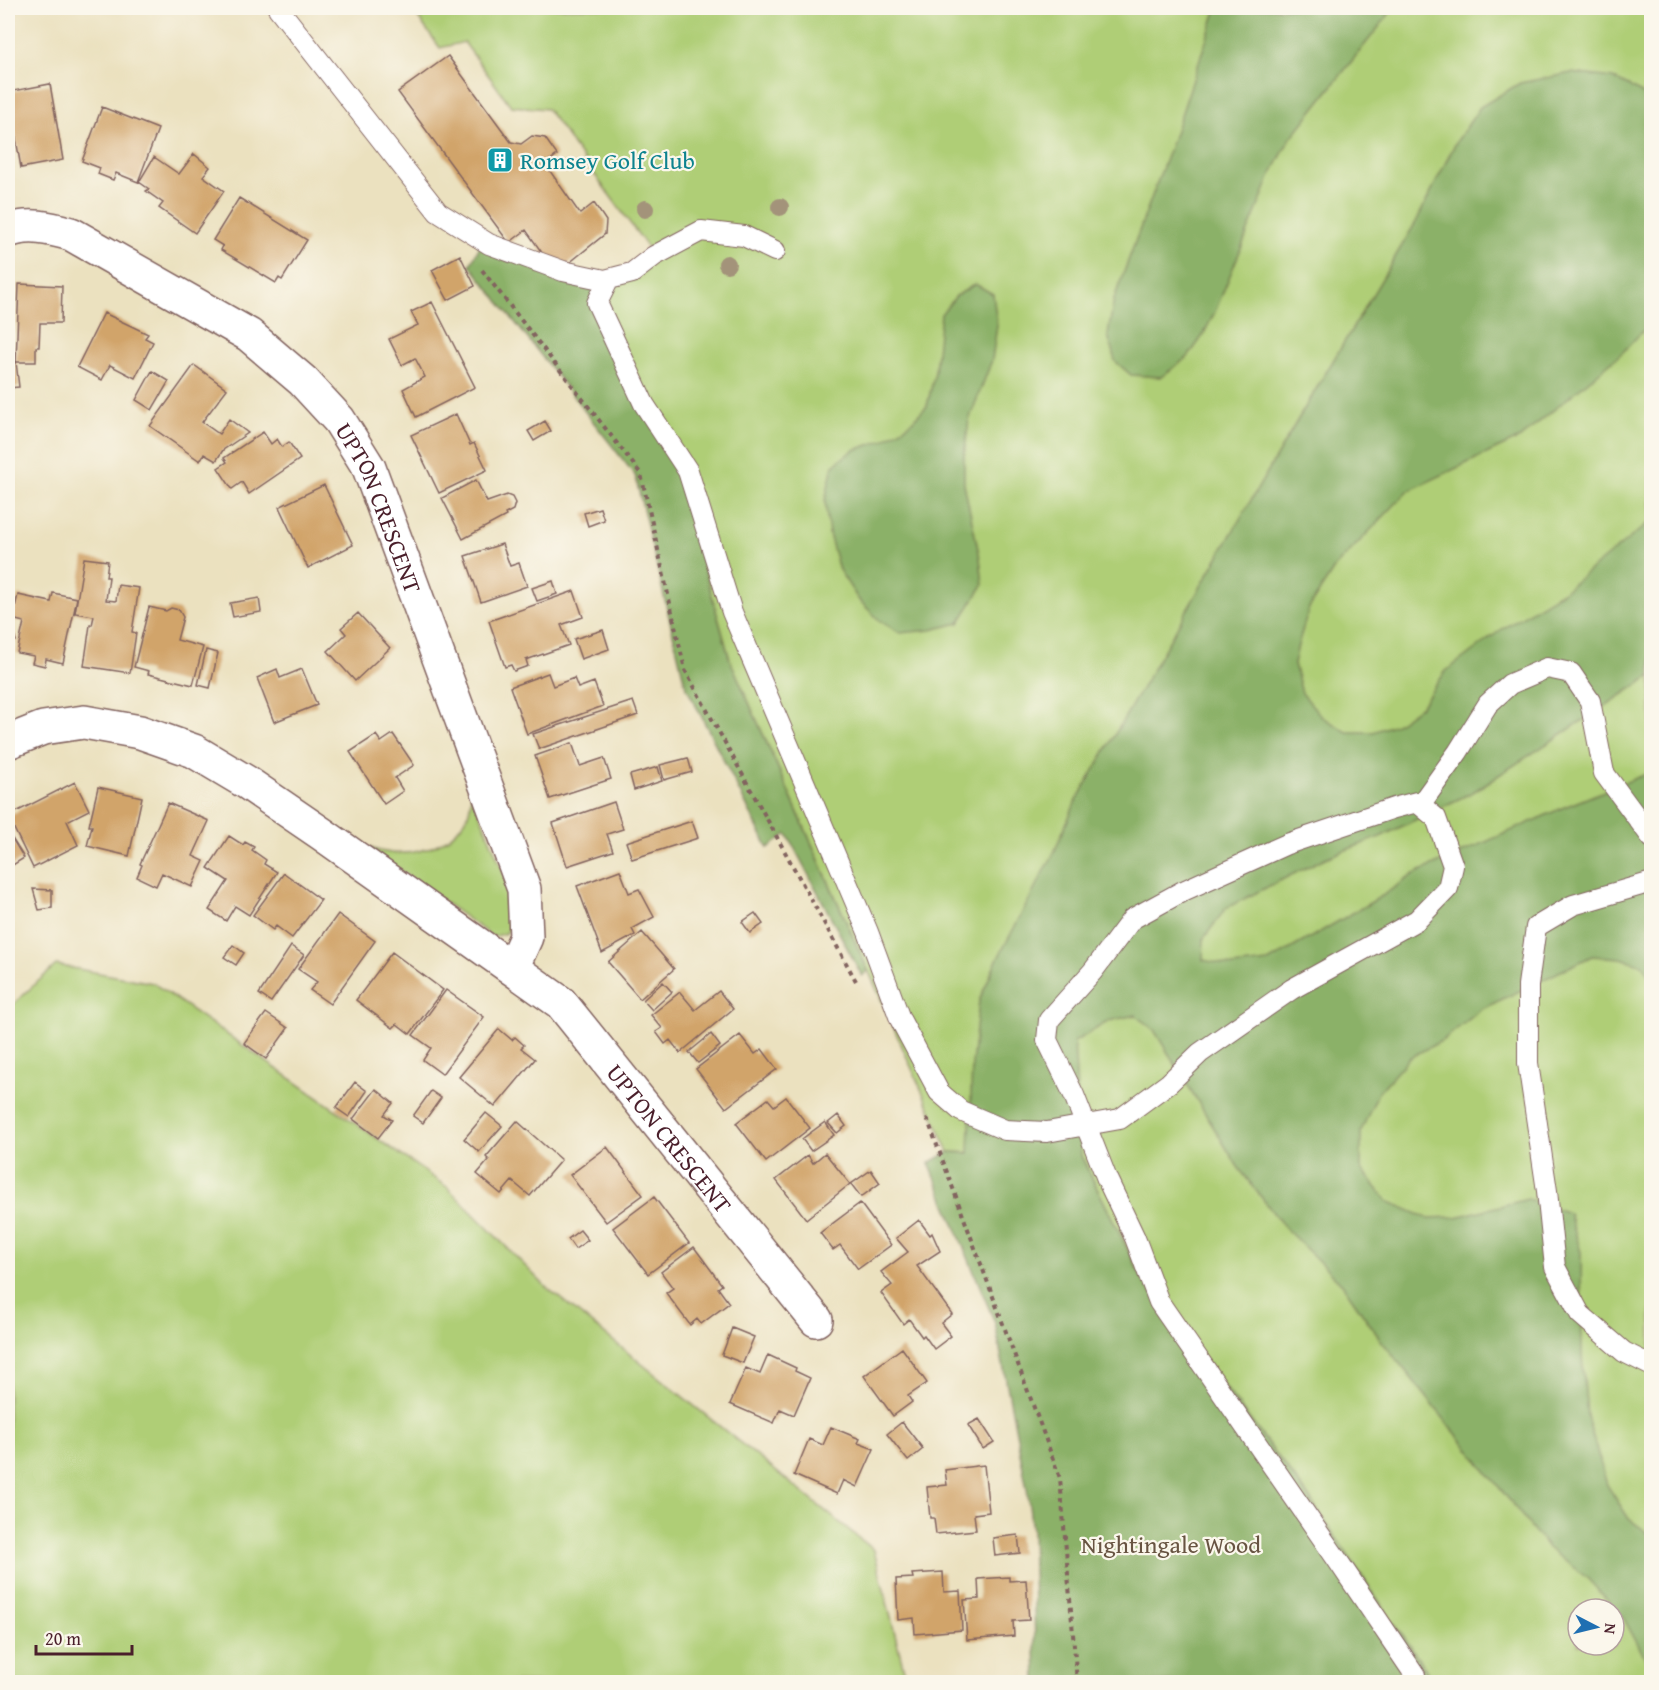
<svg xmlns="http://www.w3.org/2000/svg" width="1659" height="1690" font-family="'Gentium Book Plus',serif">
  <style>
    .green { fill: #afce76; stroke: #7c7650; stroke-width: 1.5; fill-rule: evenodd }
    .forest { fill: #8bb167; stroke: #6a6849; stroke-width: 1.5 }
    .building { fill: #d1a46b }
    .lines { fill: none; stroke-linecap: round; stroke-linejoin: round }
    .service-casing { stroke: #82635f; stroke-width: 22 }
    .minor-casing { stroke: #82635f; stroke-width: 36 }
    .path { stroke: #82635f; stroke-width: 4; stroke-dasharray: 4.5 4.5; stroke-linecap: butt }
    .service { stroke: #fff; stroke-width: 20 }
    .minor { stroke: #fff; stroke-width: 33 }
    .tree { fill: #a3937a }
    .labels { text-anchor: middle; dominant-baseline: central; stroke-width: 4.5; stroke-linejoin: round; paint-order: stroke }
    .culture-label { font-size: 24px; fill: #0d838f; stroke: #fbf7ec; text-anchor: start }
    .street-label { font-size: 24px; fill: #4a1f2b; stroke: #fbf7ec }
    .park-label { font-size: 24px; fill: #685442; stroke: #fbf7ec }
  </style>
  <rect width="100%" height="100%" fill="#fbf7ec"/>
  <filter id="ink" filterUnits="userSpaceOnUse"><feTurbulence type="fractalNoise" baseFrequency=".0167" numOctaves="2"/><feDisplacementMap in="SourceGraphic" scale="12" xChannelSelector="R" yChannelSelector="G"/><feConvolveMatrix kernelMatrix="1 2 1 2 8 2 1 2 1" color-interpolation-filters="sRGB"/></filter>
  <filter id="wash" filterUnits="userSpaceOnUse"><feTurbulence type="fractalNoise" baseFrequency=".008" numOctaves="4" result="noise"/><feDisplacementMap in="SourceGraphic" scale="24" xChannelSelector="R" yChannelSelector="G"/><feGaussianBlur stdDeviation="1.35" result="paint"/><feColorMatrix in="noise" values="0 0 0 0 0 0 0 0 0 0 0 0 0 0 0 0 0 1.4 0 .05"/><feComposite in="paint" operator="in"/></filter>
  <g filter="url(#wash)">
    <rect width="100%" height="100%" fill="#ebe1bf"/>
    <path class="green" d="M411,8h1240v1674h-217l-129,-190 -162,-212 -62,-124 -132,-4 -219,-492 -56,-198 -80,-160 60,-46 -107,-147 -36,-3 -47,-64 -24,6zM1578,1609h36v36h-36z
      M471,792l42,104 2,27 -9,10 -13,4 -124,-89c7,2 15,4 23,5 26,2 56,-8 71,-30 7,-8 8,-21 8,-31z
      M56,965l97,18 294,204 99,100 328,263 33,132h-899v-673z"/>
    <path class="forest" d="M1217,8h177l-104,131 -19,36 -56,137 -13,25 -14,20 -27,20 -30,-2 -16,-14 -7,-26 6,-36 57,-154z
      M1571,73l42,5 38,20v224l-28,30 -103,86 -112,53 -73,76 -26,41 -11,37 -4,19 8,29 20,24 25,15h26l23,-8 25,-18 25,-35 56,-42 62,-38 87,-70v155l-178,116 -93,45 -55,21 -99,50 -22,30 -1,22 29,6 36,-4 114,-66 32,-22 148,-66 89,-36v208l-8,-15 -22,-7 -29,-2 -110,53 -39,31 -34,18 -31,35 -17,38v37l26,33 40,17 29,-1 72,-18 41,14 12,39 1,104 5,60 20,69 22,34 22,16v134l-28,-52 -36,-39 -40,-31 -167,-208 -37,-54 -58,-57 -47,-61 -84,-137 -19,-15 -26,6 -35,21 7,114 62,124 162,212 129,190h-398l-4,-151 -5,-42 -32,-166 -66,-160 20,-11 20,1 3,-89 7,-63 18,-41 56,-105 22,-52 222,-382 119,-199 39,-78 25,-37 40,-24z
      M480,246l57,18 55,23 2,15 80,160 56,198 138,311 -6,5 -75,-142 -19,14 -83,-164 -50,-209 -165,-210z
      M975,284l18,10 4,31 -5,35 -23,60 -5,37v27l16,74 3,27 -24,38 -28,7 -31,3 -20,-12 -22,-22 -19,-29 -10,-36 -4,-33 8,-36 21,-15 30,-10 24,-15 19,-19 8,-34 6,-58 15,-18z"/>
    <g id="blocks">
      <path class="building" d="M448,56l63,86 10,2 11,-8 13,2 12,17 -12,9 35,50 14,-11 12,18 -1,13 -42,34 -13,-4 -24,-34 -17,13 -111,-151z
        M50,84l13,76 -42,8 -13,-76z
        M102,107l56,22 -20,53 -22,-9 -3,7 -15,-6 2,-6 -18,-7z
        M194,154l16,13 -7,9 21,15 -29,42 -36,-25 4,-5 -17,-12 3,-2 -10,-7 15,-25 25,17z
        M239,198l68,42 -25,40 -3,-2 -3,5 -55,-33 2,-4 -10,-6z
        M460,255l15,31 -27,14 -16,-30z
        M19,284l43,2 -1,37h-21l-1,24h-3v15h-20z
        M432,302l43,85 -59,30 -13,-28 22,-12 -10,-19 -13,7 -13,-26 29,-14 -7,-13z
        M104,313l44,21 -3,4 8,4 -18,36 -25,-13 -8,15 -25,-13z
        M16,362l3,25 -11,1v-25z
        M194,365l33,24 -25,33 17,12 10,-15 19,14 -25,17 -7,11 -12,-7 -4,7 -50,-35z
        M152,371l17,10 -17,29 -16,-10z
        M456,414l14,31 4,-2 13,27 -48,23 -28,-58z
        M545,421l6,10 -17,10 -6,-10z
        M263,432l8,12 6,-5 5,8 7,-5 11,17 -51,35 -7,-12 -10,7 -14,-21 9,-6 -3,-4z
        M476,480l11,22 20,-7 5,2 3,6 -2,7 -8,4 1,2 -43,23 -21,-41z
        M324,485l29,60 -45,23 -29,-61z
        M600,508l4,12 -16,6 -4,-13z
        M502,544l8,22 9,-3 8,23 -46,16 -16,-46z
        M84,558l24,3 -2,16h3l-3,23 10,1 2,-16 21,3 -7,44 4,1 -6,40 -46,-7 6,-41h2l2,-9 -19,-3z
        M553,581l4,13 -20,7 -5,-13z
        M574,591l9,26 -22,8 8,20 -43,15 2,6 -14,5 -3,-6 -6,2 -16,-46z
        M53,593l24,5 -14,65 -17,-4 -1,7 -13,-3 2,-7 -17,-3 7,-31 -12,-3 6,-24 33,7z
        M259,598l2,14 -28,5 -3,-14z
        M149,607l17,4 5,-3 8,2 4,7 -6,23 26,7 -10,38 -45,-11 1,-3 -15,-4z
        M8,611l8,30 -8,2z
        M358,613l32,35 -35,33 -27,-30 18,-17 -5,-6z
        M603,630l6,19 -28,10 -7,-20z
        M206,650l12,3 -8,35 -12,-3z
        M277,669l3,9 22,-9 15,36 -43,17 -17,-44z
        M548,673l5,13 21,-8 4,10 16,-6 9,24 -76,28 -17,-47z
        M633,701l5,14 -99,34 -6,-15z
        M393,734l21,31 -19,13 8,13 -19,13 -34,-52 26,-17 5,7z
        M572,743l8,23 24,-8 7,21 -61,20 -15,-43z
        M688,758l4,14 -28,8 -4,-15z
        M658,767l4,14 -28,9 -4,-15z
        M75,782l14,28 -22,11 11,24 -45,23 -25,-52z
        M98,787l44,10 -13,59 -42,-10 5,-20h-3z
        M614,802l9,27 -16,5 6,17 -46,15 -14,-43z
        M168,803l41,18 -16,35 11,5 -12,26 -30,-14 -6,13 -19,-9 5,-12 -2,-1z
        M692,821l6,17 -66,21 -6,-17z
        M8,832l16,26 -16,10z
        M229,836l14,9 2,-3 9,5 -2,3 14,10 -2,4 13,8 -28,43 -14,-9 -9,15 -17,-11 19,-29 -20,-13z
        M620,870l9,23 10,-4 15,28 -22,12 3,6 -33,18 -25,-67z
        M284,873l37,27 -29,38 -16,-12 -3,4 -20,-15z
        M33,889l19,1v18l-13,2z
        M755,913l8,11 -13,9 -8,-11z
        M338,914l37,27 -45,63 -20,-14 7,-8 -19,-13z
        M642,932l32,37 -34,30 -32,-37z
        M233,945l11,8 -8,12 -12,-8z
        M291,946l13,9 -33,47 -12,-8z
        M392,952l51,38 -33,44 -13,-10 -4,4 -37,-28z
        M663,982l9,10 -20,18 -9,-10z
        M446,990l38,27 -42,57 -19,-14 8,-12 -18,-13z
        M719,991l14,18 -53,44 -10,-13 -5,4 -9,-12 6,-4 -11,-13 29,-23 15,18z
        M266,1013l22,15 -22,31 -22,-16z
        M499,1029l13,11 3,-3 9,8 -3,3 14,11 -40,48 -36,-30z
        M711,1034l9,12 -22,17 -9,-11z
        M740,1035l15,19 7,-5 15,20 -51,39 -30,-39z
        M355,1082l12,9 -18,26 -13,-9z
        M376,1089l17,14 -9,12 8,5 -14,18 -25,-19z
        M431,1091l10,7 -18,25 -10,-7z
        M786,1097l24,31 -44,34 -30,-39 32,-24 6,7z
        M486,1113l16,13 -23,26 -15,-13z
        M838,1115l8,11 -9,7 -9,-10z
        M517,1121l44,39 -31,36 -18,-15 -11,13 -24,-20 12,-14 -3,-3z
        M825,1122l9,13 -23,16 -9,-12z
        M607,1147l36,48 -37,27 -36,-47z
        M825,1153l25,31 -44,35 -30,-39 32,-25 5,8z
        M871,1170l9,13 -19,14 -10,-13z
        M654,1197l35,46 -41,31 -35,-46z
        M860,1203l31,42 -33,24 -18,-24 -7,5 -13,-17z
        M919,1220l11,15 2,-2 8,18 -23,15 35,48 -11,9 10,13 -17,13 -10,-14 -2,2 -13,-18 -6,5 -22,-31 11,-8 -11,-13 27,-20 -12,-14z
        M580,1230l8,10 -13,9 -7,-10z
        M694,1247l28,38 -4,3 11,15 -28,21 -4,-5 -7,6 -24,-32 7,-5 -12,-16z
        M732,1328l22,9 -11,26 -21,-8z
        M902,1348l25,35 -19,13 4,6 -19,14 -29,-40z
        M768,1355l28,13 -1,3 15,7 -16,37 -14,-6 -6,14 -44,-19 16,-36 14,6z
        M979,1419l15,23 -11,7 -15,-24z
        M902,1422l21,27 -15,12 -21,-27z
        M831,1427l29,12 -2,4 16,6 -17,38 -14,-7 -6,14 -43,-19 15,-36 14,6z
        M984,1465l5,47 -15,2 2,16 -40,4 -2,-16h-4l-3,-31 20,-2 -2,-15z
        M1018,1535l2,18 -25,3 -2,-18z
        M943,1572l1,20 16,-1 2,39 -47,4 -1,-16 -16,2 -2,-41 17,-1 -1,-4z
        M1009,1577v4l17,-1 3,40 -16,1 1,15 -47,4 -3,-40 15,-1 -1,-20z"/>
    </g>
  </g>
  <g filter="url(#ink)">
    <use href="#blocks" fill-opacity="0" stroke="#82635f" stroke-width="1.5"/>
    <g class="lines">
      <g class="service-casing">
        <path id="service" d="M278,8l160,204 51,32 74,27 42,9 27,-7 22,-17 47,-25 43,5 31,15
          M609,279l-12,24 47,101 44,67 44,141 136,320 32,87 39,73 22,19 44,19 42,2 73,-13 49,-36 31,-30 92,-64 125,-69 31,-32 5,-22 -17,-48 -19,-16 -23,6 -107,36 -104,47 -51,28 -39,52 -44,49 -2,20 27,55 33,84 28,59 24,64 177,256 79,117
          M1420,805l38,-53 30,-48 22,-20 37,-16 24,5 19,28 14,72 48,65
          M1652,882l-79,23 -37,22 -8,58v78l19,128 8,76 25,47 44,38 28,14"/>
      </g>
      <g class="minor-casing">
        <g id="minor">
          <path id="s1" d="M8,231c21,-8 42,-3 63,3l178,101 54,46 36,39 30,48 155,421 2,48 -14,31"/>
          <path id="s2" d="M8,742l35,-14 41,-6 56,10 54,19 52,31 76,52 239,169 255,317"/>
        </g>
      </g>
      <path class="path" d="M482,270l159,204 44,196 171,311
        M927,1118l133,360 17,204"/>
      <use href="#service" class="service"/>
      <use href="#minor" class="minor"/>
    </g>
    <g class="tree">
      <circle cx="780" cy="207" r="9"/>
      <circle cx="645" cy="209" r="9"/>
      <circle cx="727" cy="264" r="9"/>
    </g>
  </g>
  <defs>
    <g id="building-square" transform="scale(1.35)"><rect x="-9" y="-9" width="18" height="18" rx="4" fill="#0f9aa8" stroke="#fbf7ec"/><path d="M-4-6H4V6H1V3H-1V6H-4ZM-2.5-4.3h1.7v1.8h-1.7ZM.8-4.3h1.7v1.8H.8ZM-2.5-1h1.7V.8h-1.7ZM.8-1h1.7V.8H.8Z" fill="#fff"/></g>
  </defs>
  <g fill-rule="evenodd">
    <use href="#building-square" x="500" y="160"/>
  </g>
  <g class="labels">
    <g class="culture-label">
      <text x="520" y="160">Romsey Golf Club</text>
    </g>
    <g class="street-label">
      <text stroke="none"><textPath href="#s1" startOffset="490">UPTON CRESCENT</textPath></text>
      <text stroke="none"><textPath href="#s2" startOffset="812">UPTON CRESCENT</textPath></text>
    </g>
    <g class="park-label">
      <text x="1171" y="1544">Nightingale Wood</text>
    </g>
  </g>
  <rect width="1659" height="1690" fill="none" stroke="#fbf7ec" stroke-width="30"/>
  <g transform="translate(1596 1627) rotate(97)"><circle r="28" fill="#fbf7ec" stroke="#b4a19f" stroke-width="1.5"/>
  <path d="M0-4.5L10 22L0 15L-10 22Z" fill="#1f6fb2"/>
  <text y="-9" font-size="16" font-weight="bold" text-anchor="middle" fill="#4a1f2b">N</text>
  </g>
  <path d="M36 1645v9h96v-9" fill="none" stroke="#4a1f2b" stroke-width="3"/>
  <text x="45" y="1645" font-size="18" fill="#4a1f2b" stroke="#fbf7ec" stroke-width="4.5" paint-order="stroke">20 m</text>
</svg>
